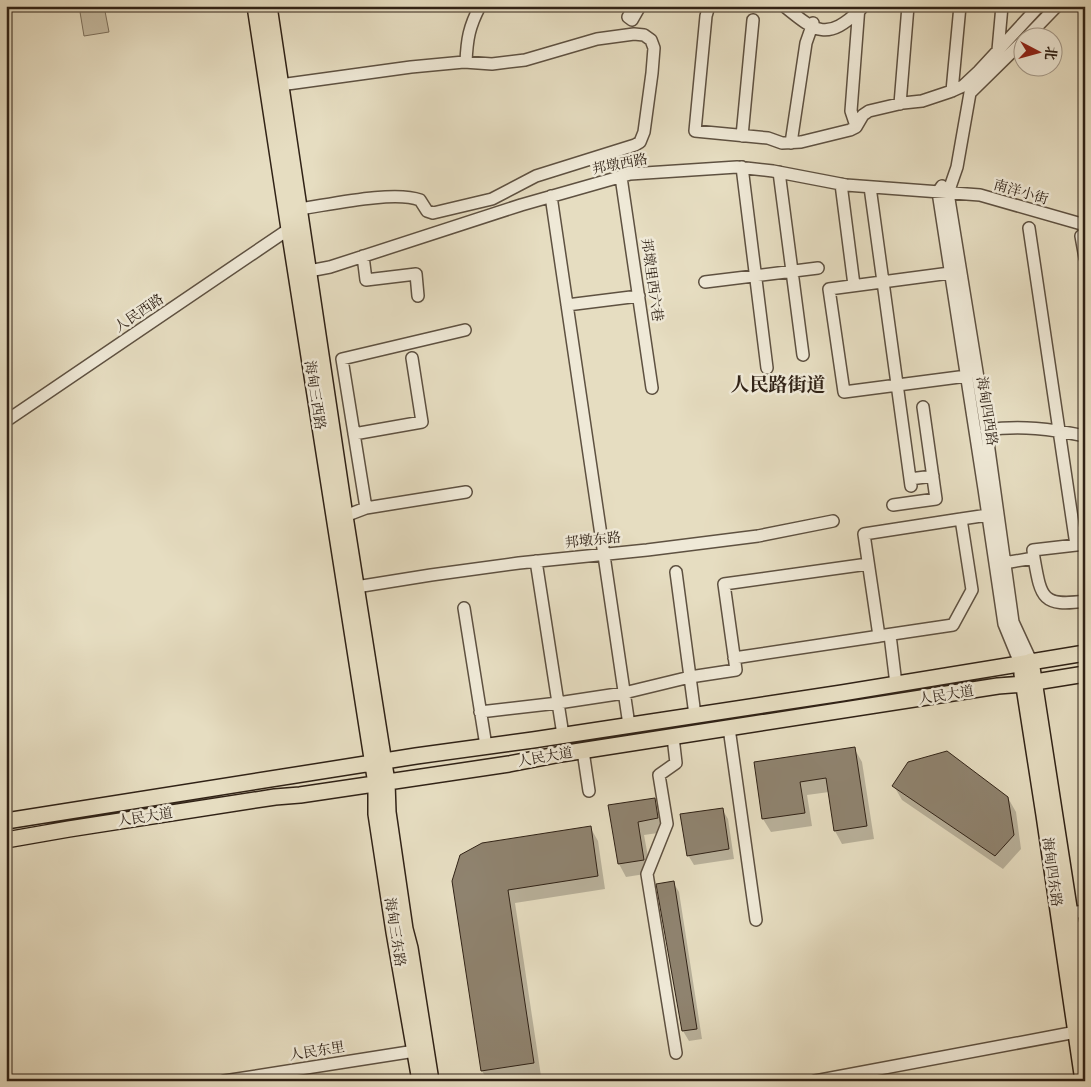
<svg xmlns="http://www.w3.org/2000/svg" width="1091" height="1087" font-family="Alegreya,'Noto Serif SC',serif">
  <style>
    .green { fill: #c7bda4; stroke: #7c705d }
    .shadow { fill: #0003 }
    .building { fill: #8f836f; stroke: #302216 }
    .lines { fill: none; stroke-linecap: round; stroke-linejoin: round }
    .minor-casing { stroke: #5e5141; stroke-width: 14 }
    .major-casing { stroke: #302216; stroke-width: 18 }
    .minor { stroke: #efe9d7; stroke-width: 11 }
    .major { stroke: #e6ddc1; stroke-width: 15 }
    .labels { text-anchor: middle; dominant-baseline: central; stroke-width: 5; stroke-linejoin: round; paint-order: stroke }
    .street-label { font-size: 14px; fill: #302216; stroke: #efe9d7 }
    .district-label { font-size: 19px; font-weight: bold; fill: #302216; stroke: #efe9d7 }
  </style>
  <rect width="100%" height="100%" fill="#e6ddc1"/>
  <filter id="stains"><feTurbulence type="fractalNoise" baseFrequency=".004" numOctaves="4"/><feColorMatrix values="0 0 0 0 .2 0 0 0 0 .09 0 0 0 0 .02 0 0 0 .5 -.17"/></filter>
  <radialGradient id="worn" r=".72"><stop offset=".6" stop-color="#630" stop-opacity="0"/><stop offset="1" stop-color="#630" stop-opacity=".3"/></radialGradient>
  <path class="green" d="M79,6h25l5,26 -25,4z"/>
  <path class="shadow" d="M854,748l8,14 12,77 -32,5 -7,-13 -6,-39 -22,3 5,31 -41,6 -8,-13 -8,-56z
    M894,786l114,12 8,14 5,37 -18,20 -101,-69z
    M654,799l8,13 3,20 -21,3 7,38 -25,4 -7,-13 -9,-58z
    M722,809l6,10 6,40 -40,6 -6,-10z
    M590,827l8,14 7,48 -90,14 26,173 -29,5h-24l-6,-10 -29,-190z
    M673,882l6,10 23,147 -13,2 -6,-10 -25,-146z"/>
  <path class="building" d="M855,747l12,79 -33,5 -8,-53 -26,4 5,31 -43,6 -8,-57z
    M947,751l61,46 6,38 -19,21 -103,-70 16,-24z
    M655,798l3,20 -20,4 6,38 -26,4 -10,-59z
    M723,808l6,41 -42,7 -7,-42z
    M591,826l7,50 -90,14 26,173 -53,8 -29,-190 8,-26 22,-12z
    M674,881l23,148 -15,2 -26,-147z"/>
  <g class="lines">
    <g class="minor-casing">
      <path id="minor" d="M635,6l-7,11 4,3 8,-14
        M709,6l-3,10 -11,115 73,7 14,5 19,-1 49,-12 6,-3 7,-12 6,-4 34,-8 19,-2 30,-10 11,-5 16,-15 60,-65
        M784,6c33,27 43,35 77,3
        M1026,38l31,-32
        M1024,40l-54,53 -13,74 -9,26 37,228 28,201 18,39
        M998,50l4,-44
        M466,62c1,-23 3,-35 14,-56
        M280,85l131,-18 53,-5 28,2 33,-4 72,-21 37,-5 10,1 7,5 3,8 -2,25 -8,59 -4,10 -5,3 -99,31 -44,23 -59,14 -6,-2 -7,-11c-26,-10 -92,5 -121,9
        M952,91l8,-85
        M900,104l8,-98
        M856,126l-5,-15 8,-105
        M742,136l11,-116
        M791,143l15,-100 7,-20
        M742,167l25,201
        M779,172l24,183
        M621,177l31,211
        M841,184l13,101
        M942,186l-4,6 46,297 20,135 16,39
        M870,187l41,299
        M551,196l78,529
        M1029,228l47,317
        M1081,236l4,22
        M363,256l3,24 50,-6 2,22
        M309,271l21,-4 191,-62 109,-31 107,-7 36,4 73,14 134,10 105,30
        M950,273l-121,16 15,103 123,-16
        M705,282l113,-14
        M567,305l72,-9
        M6,421l283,-192
        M986,430c35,-5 65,-1 99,6
        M354,434l68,-12 -10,-64
        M910,479l23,-3
        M893,505l43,-6 -13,-92
        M366,508l100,-16
        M345,516l21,-8 -24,-149 123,-29
        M961,519l-97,15 15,102 74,-11 19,-35 -11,-71 27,-4
        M1034,558c7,40 8,49 51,43
        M536,561l27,174
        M1004,563l30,-5 -1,-8 52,-6
        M356,587l75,-12 88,-12 128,-13 111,-14 75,-15
        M464,608l22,138
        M890,635l6,49
        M734,658l146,-22
        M480,712l78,-9 66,-10 66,-16 -14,-105
        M695,715l-5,-38 46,-7 -12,-86 144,-20
        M729,728l27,192
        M673,737l3,26 -17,12 8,49 -20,50 29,179
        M583,751l6,40
        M1070,913l15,-2
        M224,1081l191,-30
        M815,1081l261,-49"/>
    </g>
    <g class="major-casing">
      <path id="major" d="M255,6l34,223 87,555v30l18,118 26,149
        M269,6l76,510 42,266 1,30 17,117 5,19 21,133
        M1031,661l54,350
        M1022,674l22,141 39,266
        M6,821l410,-65 117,-16 309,-47 243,-40
        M6,840l63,-11 206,-32 25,-2 209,-31 52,-10 437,-68 25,-2 62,-10"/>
    </g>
    <use href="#minor" class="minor"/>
    <use href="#major" class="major"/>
  </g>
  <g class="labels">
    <g class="street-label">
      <text transform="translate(620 164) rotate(-11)">邦墩西路</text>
      <text transform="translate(1021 192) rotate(16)">南洋小街</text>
      <text transform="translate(652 280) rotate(82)">邦墩里西六巷</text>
      <text transform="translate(139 313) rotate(-34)">人民西路</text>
      <text transform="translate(315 395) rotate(81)">海甸三西路</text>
      <text transform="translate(987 411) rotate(81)">海甸四西路</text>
      <text transform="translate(593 540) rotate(-6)">邦墩东路</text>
      <text transform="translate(946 695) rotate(-9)">人民大道</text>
      <text transform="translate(545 757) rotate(-10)">人民大道</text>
      <text transform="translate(145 817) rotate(-9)">人民大道</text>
      <text transform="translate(1052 872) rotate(82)">海甸四东路</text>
      <text transform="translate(395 932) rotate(81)">海甸三东路</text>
      <text transform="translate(317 1051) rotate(-9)">人民东里</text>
    </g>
    <g class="district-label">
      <text x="778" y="385">人民路街道</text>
    </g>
  </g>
  <rect width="1091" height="1087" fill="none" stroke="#e6ddc1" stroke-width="25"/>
  <rect x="8" y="8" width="1076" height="1072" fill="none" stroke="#302216" stroke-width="2.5"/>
  <rect x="12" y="12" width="1066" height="1062" fill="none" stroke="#302216"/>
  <g transform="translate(1038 52) rotate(96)"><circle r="24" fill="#efe9d7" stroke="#a3998a"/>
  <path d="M0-4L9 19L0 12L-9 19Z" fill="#8f2418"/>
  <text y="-8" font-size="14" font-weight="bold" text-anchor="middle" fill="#302216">北</text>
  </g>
  <rect width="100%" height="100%" filter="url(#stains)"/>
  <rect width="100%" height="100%" fill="url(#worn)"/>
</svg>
